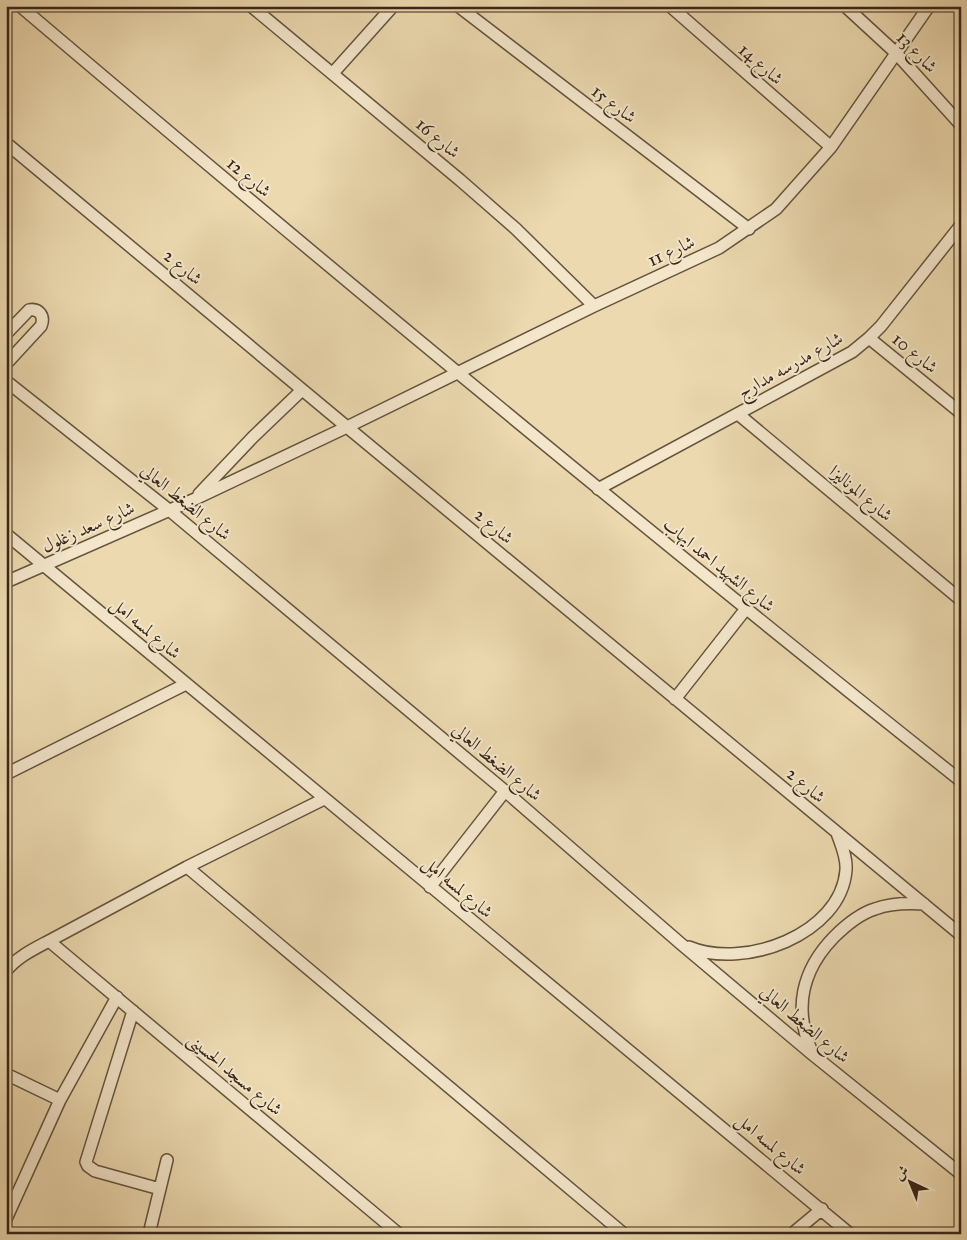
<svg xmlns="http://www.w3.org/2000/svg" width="967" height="1240" font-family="'IM FELL Great Primer',Amiri,serif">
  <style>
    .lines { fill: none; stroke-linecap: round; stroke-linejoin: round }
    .minor-casing { stroke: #65533e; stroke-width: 14 }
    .minor { stroke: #f3e6cb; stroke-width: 11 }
    .labels { text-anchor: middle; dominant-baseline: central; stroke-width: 4; stroke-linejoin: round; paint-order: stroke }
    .street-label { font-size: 18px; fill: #382619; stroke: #f3e6cb }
  </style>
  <rect width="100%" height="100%" fill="#ecd9af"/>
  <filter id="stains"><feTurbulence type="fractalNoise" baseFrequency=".004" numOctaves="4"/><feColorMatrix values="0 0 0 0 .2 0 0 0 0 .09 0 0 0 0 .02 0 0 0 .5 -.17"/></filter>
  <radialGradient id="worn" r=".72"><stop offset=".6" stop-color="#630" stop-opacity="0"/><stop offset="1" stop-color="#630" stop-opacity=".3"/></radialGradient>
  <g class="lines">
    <g class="minor-casing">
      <path id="minor" d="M20,6c310,263 623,522 941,775
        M251,6l209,174 56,49 78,77
        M458,6l291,223
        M670,6l161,141
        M845,6l51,47 65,72
        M333,73l60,-67
        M6,143l341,284 614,508
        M6,334l23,-24c10,-2 16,6 12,16l-35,38
        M869,338l92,75
        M6,381l163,129 336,281 175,152 132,111 149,120
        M738,414l223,186
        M598,489l254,-137 17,-14 12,-12 80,-101
        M199,494l54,-57 49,-47
        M6,534l844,700
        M6,582l189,-83 152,-72 247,-121 125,-58 57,-39 55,-62 98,-141
        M675,699l70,-89
        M6,774l180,-90
        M187,867l437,367
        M430,887l75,-96
        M49,941l350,293
        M689,947c54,23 152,-12 157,-77 1,-13 -5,-25 -9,-37
        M6,971c11,-14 28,-22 43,-30l138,-74 137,-68
        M133,1011l-47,151 2,4 7,5 65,18
        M812,1052c-19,-43 -10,-82 22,-115 12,-12 25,-23 41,-28 16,-6 32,-6 49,-5
        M6,1074l54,26
        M6,1219l54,-119 57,-103
        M149,1234l18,-74
        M792,1234l30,-25"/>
    </g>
    <use href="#minor" class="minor"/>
  </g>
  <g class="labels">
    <g class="street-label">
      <text transform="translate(917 52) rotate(46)">شارع 13</text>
      <text transform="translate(761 64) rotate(41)">شارع 14</text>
      <text transform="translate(614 104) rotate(37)">شارع 15</text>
      <text transform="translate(438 138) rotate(40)">شارع 16</text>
      <text transform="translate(249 177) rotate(40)">شارع 12</text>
      <text transform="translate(671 251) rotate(-25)">شارع 11</text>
      <text transform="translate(183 267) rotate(40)">شارع 2</text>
      <text transform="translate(915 353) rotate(39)">شارع 10</text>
      <text transform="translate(790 365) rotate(-29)">شارع مدرسه مدارج</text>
      <text transform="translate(861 493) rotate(40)">شارع الموناليزا</text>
      <text transform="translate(186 502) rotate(39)">شارع الضغط العالي</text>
      <text transform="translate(494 526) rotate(40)">شارع 2</text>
      <text transform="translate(88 527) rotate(-24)">شارع سعد زغلول</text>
      <text transform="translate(719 565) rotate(39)">شارع الشهيد احمد ايهاب</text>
      <text transform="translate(146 628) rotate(40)">شارع لمسه امل</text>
      <text transform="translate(497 762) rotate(40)">شارع الضغط العالي</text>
      <text transform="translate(806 785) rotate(40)">شارع 2</text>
      <text transform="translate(458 887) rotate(40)">شارع لمسه امل</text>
      <text transform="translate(805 1024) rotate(40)">شارع الضغط العالي</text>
      <text transform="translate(235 1074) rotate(40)">شارع مسجد الحسينى</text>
      <text transform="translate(771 1144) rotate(40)">شارع لمسه امل</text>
    </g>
  </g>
  <rect width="967" height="1240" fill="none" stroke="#ecd9af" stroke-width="25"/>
  <rect x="8" y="8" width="952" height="1225" fill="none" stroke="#382619" stroke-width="2.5"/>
  <rect x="12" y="12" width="942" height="1215" fill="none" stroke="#382619"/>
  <g transform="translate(910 1182) rotate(316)" stroke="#f3e6cb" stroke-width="4" paint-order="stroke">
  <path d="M0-4L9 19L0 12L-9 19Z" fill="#382619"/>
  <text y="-8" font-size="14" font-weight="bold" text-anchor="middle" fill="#382619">ش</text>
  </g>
  <rect width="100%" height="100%" filter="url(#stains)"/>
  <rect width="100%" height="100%" fill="url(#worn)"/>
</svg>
